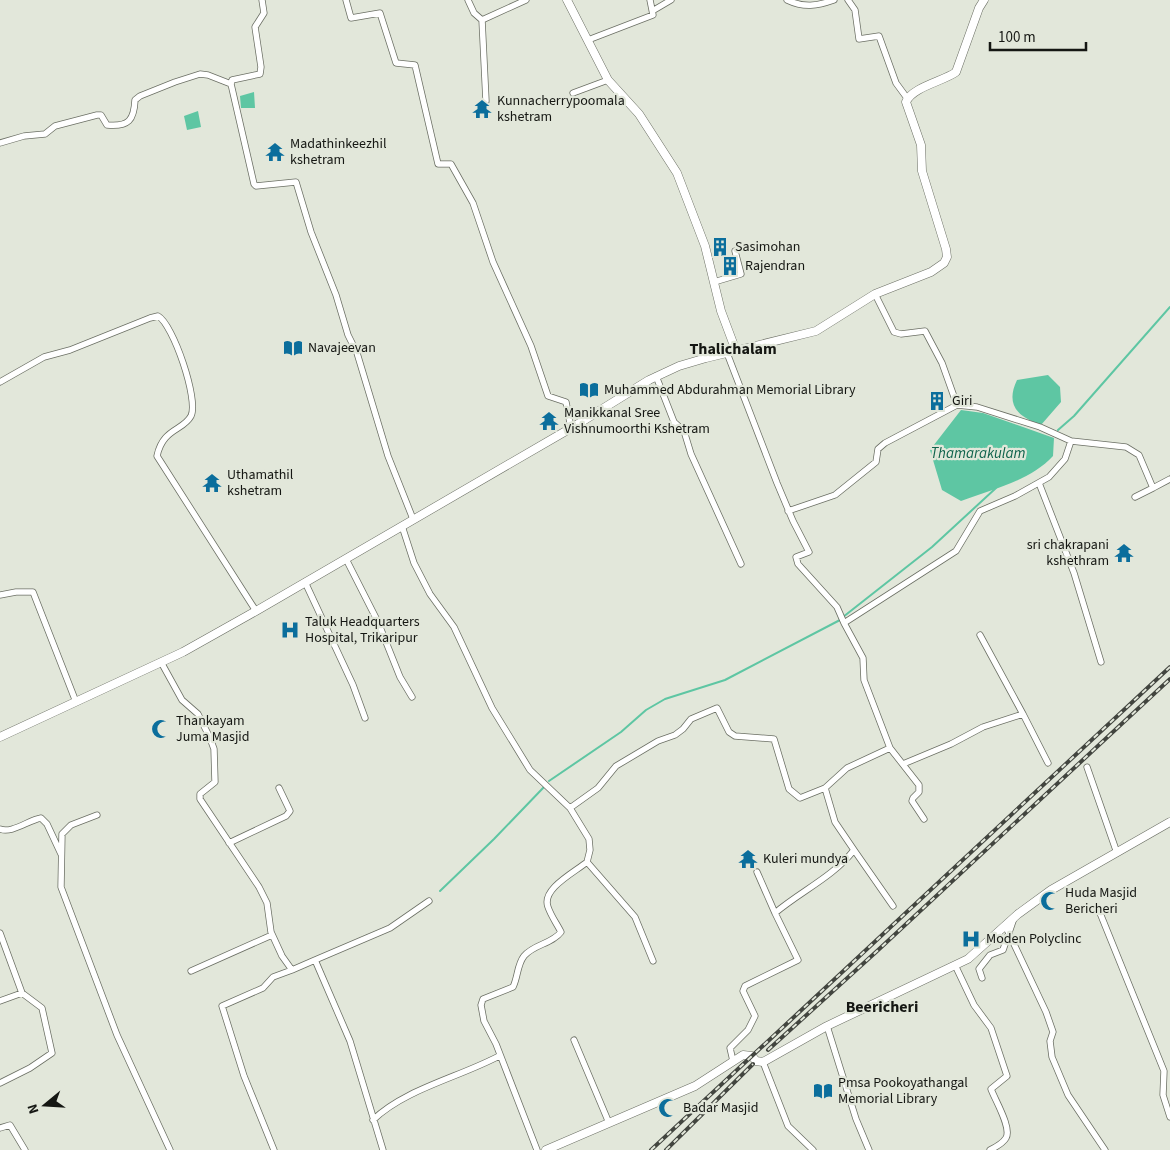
<svg xmlns="http://www.w3.org/2000/svg" width="1170" height="1150" font-family="'Source Sans 3',sans-serif">
  <style>
    .water { fill: #5ec6a3 }
    .lines { fill: none; stroke-linecap: round; stroke-linejoin: round }
    .stream { stroke: #5ec6a3; stroke-width: 2 }
    .minor-casing { stroke: #6b6f64; stroke-width: 7 }
    .secondary-casing { stroke: #6b6f64; stroke-width: 9 }
    .minor { stroke: #fff; stroke-width: 5.5 }
    .secondary { stroke: #fff; stroke-width: 8 }
    .rail-casing { stroke: #42453f; stroke-width: 4 }
    .rail { stroke: #e2e7da; stroke-width: 2; stroke-dasharray: 5.5; stroke-linecap: butt }
    .labels { text-anchor: middle; dominant-baseline: central; stroke-width: 4.5; stroke-linejoin: round; paint-order: stroke }
    .poi-label { font-size: 14px; fill: #151713; stroke: #e2e7da; text-anchor: start }
    .water-label { font-size: 15px; font-style: italic; fill: #0e624b; stroke: #e2e7da }
    .quarter-label { font-size: 16px; font-weight: bold; fill: #151713; stroke: #e2e7da }
  </style>
  <rect width="100%" height="100%" fill="#e2e7da"/>
  <path class="water" d="M254,92l1,16h-14l-1,-12z
    M198,111l3,16 -14,3 -3,-14z
    M1048,375l12,12 1,15 -20,23c-23,-8 -36,-20 -24,-45z
    M961,410l22,3 71,25 -1,18c-23,25 -60,33 -92,45l-19,-11 -12,-40z"/>
  <g class="lines">
    <path class="stream" d="M1058,430l16,-14 96,-109
      M843,617l89,-70 64,-59
      M549,781l72,-49 25,-22 19,-11 60,-19 115,-60
      M440,891l54,-52 50,-52"/>
    <g class="minor-casing">
      <path id="minor" d="M262,0l2,13 -9,14 6,40 -1,7 -28,6 -1,4 23,100 2,2 40,-4 15,50 25,63 12,40 9,18 31,103 25,63
        M346,0l5,18 29,-5 16,50 19,2 23,99h13l22,39 20,59 38,84 17,50 18,6 5,26
        M468,0l6,13 8,7
        M787,0c17,8 30,6 47,0
        M848,0l7,10 4,29 20,-3 17,47 11,15
        M654,10l17,-10
        M482,20l4,81
        M482,20l44,-20
        M588,40l65,-25 -3,-15
        M573,93l35,-13
        M0,143l24,-7 21,-2 10,-8 42,-11h4l6,10c22,2 27,-5 28,-25l5,-4 35,-14 25,-8 8,1 23,9
        M714,282l27,-8 -6,-23
        M875,294l19,38 7,2 24,-3 17,32 15,42 20,2 63,20 31,14 55,6 13,8 14,33 17,-9
        M727,353l50,130 16,38 16,31 -13,5 2,7 39,43 7,16
        M656,376l18,46 10,9 7,23 50,110
        M0,382l44,-25 26,-7 80,-32 8,-2c15,8 41,84 33,100 -8,15 -28,12 -34,40l99,155
        M1039,483l35,90 27,89
        M1135,497l18,-9
        M788,511l47,-16 41,-33 2,-13 7,-6 72,-38
        M402,526l12,37 16,31 24,33 38,81 38,62 40,38 19,31 1,11 -3,12c-12,10 -46,27 -39,45 3,9 9,17 13,25 -9,12 -27,12 -37,24 -7,9 -6,21 -11,31l-30,12 -2,6 3,16 12,23 41,106
        M346,559l32,63 22,55 12,20
        M305,582l48,103 12,33
        M0,595l16,-3h17l43,110
        M980,635l43,79
        M161,662l21,38 16,14 12,24 4,11 1,33 -15,12v5l59,88 8,16 4,29 11,24 10,14 23,-10 35,81 33,109
        M890,748l29,37v7l-6,6 -1,3 12,18
        M903,764l48,-20 32,-17 40,-13 25,49
        M1087,767l30,86
        M570,808l28,-20 18,-22 42,-25 17,-6 8,-6 8,-10 26,-11 12,24 6,4 39,3 15,50 11,9 25,-10
        M97,815l-26,10 -9,9 -1,53 56,148 53,115
        M0,829c11,5 29,-9 41,-11l6,6 14,30
        M229,843l57,-27 4,-5 -11,-23
        M854,850l39,56
        M587,862l48,55 18,44
        M757,872l18,41
        M1100,913l64,158 -1,24 7,22
        M1005,925l41,87 7,20 -3,9 2,16 16,38 37,55
        M0,933l22,60 20,15 10,45 -22,15 -30,15
        M315,960l75,-32 39,-27
        M955,965l19,40 17,23 16,48 -16,13c4,11 21,39 15,49 -3,5 -10,9 -16,12
        M191,971l81,-36
        M982,978l-3,-9 11,-14 13,-5 11,-32
        M0,1001l22,-8
        M827,1026l29,93 13,31
        M574,1040l35,83
        M733,1061l-3,-13 18,-18 7,-14 -12,-25 2,-5 53,-26 -23,-47c26,-22 58,-36 79,-63l-19,-28 -10,-34 22,-20 43,-20 -26,-68 -1,-22 -19,-35 112,-72 24,-40 35,-15 34,-19 16,-18 6,-18
        M763,1062l25,64 25,24
        M373,1120c32,-31 87,-43 126,-64
        M0,1128l10,-3 15,25
        M274,1150l-30,-74 -22,-70 41,-18 10,-11 19,-7"/>
    </g>
    <g class="secondary-casing">
      <path id="secondary" d="M567,0l41,80 31,34 38,59 28,73 16,65 15,40
        M0,737l183,-85 73,-41 322,-187 71,-44 30,-14 27,-8 110,-27 59,-37 56,-22 13,-9 3,-6 -1,-8 -24,-78 -1,-26 -15,-43c6,-15 38,-21 50,-30l23,-64 5,-8
        M546,1150l149,-64 48,-31 9,1 4,5 7,1 64,-36 141,-67 50,-45 33,-24 119,-68"/>
    </g>
    <use href="#minor" class="minor"/>
    <use href="#secondary" class="secondary"/>
    <g class="rail-casing">
      <path id="rail" d="M768,1050l108,-98 294,-273
        M651,1150l519,-483
        M666,1150l87,-86"/>
    </g>
    <use href="#rail" class="rail"/>
  </g>
  <defs>
    <g id="temple-bare" transform="scale(1.5)"><path d="M0-6L5-2H3V0L6.5 2.5H4V6H1.5V3h-3V6H-4V2.5H-6.5L-3 0V-2H-5Z" fill="#0b6e9c" stroke="#e2e7da" stroke-width="2.5" paint-order="stroke"/></g>
    <g id="building-bare" transform="scale(1.5)"><path d="M-4-6H4V6H1V3H-1V6H-4ZM-2.5-4.3h1.7v1.8h-1.7ZM.8-4.3h1.7v1.8H.8ZM-2.5-1h1.7V.8h-1.7ZM.8-1h1.7V.8H.8Z" fill="#0b6e9c" stroke="#e2e7da" stroke-width="2.5" paint-order="stroke"/></g>
    <g id="library-bare" transform="scale(1.5)"><path d="M-6-4Q-3-5.5-.7-3.5V5Q-3 3-6 4ZM6-4Q3-5.5 .7-3.5V5Q3 3 6 4Z" fill="#0b6e9c" stroke="#e2e7da" stroke-width="2.5" paint-order="stroke"/></g>
    <g id="hospital-bare" transform="scale(1.5)"><path d="M-5-5h3v3.5h4V-5h3V5h-3V1.5h-4V5h-3Z" fill="#0b6e9c" stroke="#e2e7da" stroke-width="2.5" paint-order="stroke"/></g>
    <g id="mosque-bare" transform="scale(1.5)"><path d="M3.5-4.9A6 6 0 1 0 3.5 4.9A5 5 0 1 1 3.5-4.9Z" fill="#0b6e9c" stroke="#e2e7da" stroke-width="2.5" paint-order="stroke"/></g>
  </defs>
  <g fill-rule="evenodd">
    <use href="#temple-bare" x="482" y="109"/>
    <use href="#temple-bare" x="275" y="152"/>
    <use href="#building-bare" x="720" y="247"/>
    <use href="#building-bare" x="730" y="266"/>
    <use href="#library-bare" x="293" y="348"/>
    <use href="#library-bare" x="589" y="390"/>
    <use href="#building-bare" x="937" y="401"/>
    <use href="#temple-bare" x="549" y="421"/>
    <use href="#temple-bare" x="212" y="483"/>
    <use href="#temple-bare" x="1124" y="553"/>
    <use href="#hospital-bare" x="290" y="630"/>
    <use href="#mosque-bare" x="161" y="729"/>
    <use href="#temple-bare" x="748" y="859"/>
    <use href="#mosque-bare" x="1050" y="901"/>
    <use href="#hospital-bare" x="971" y="939"/>
    <use href="#library-bare" x="823" y="1091"/>
    <use href="#mosque-bare" x="668" y="1108"/>
  </g>
  <g class="labels">
    <g class="poi-label">
      <text x="497" y="101">Kunnacherrypoomala<tspan x="497" dy="16">kshetram</tspan></text>
      <text x="290" y="144">Madathinkeezhil<tspan x="290" dy="16">kshetram</tspan></text>
      <text x="735" y="247">Sasimohan</text>
      <text x="745" y="266">Rajendran</text>
      <text x="308" y="348">Navajeevan</text>
      <text x="604" y="390">Muhammed Abdurahman Memorial Library</text>
      <text x="952" y="401">Giri</text>
      <text x="564" y="413">Manikkanal Sree<tspan x="564" dy="16">Vishnumoorthi Kshetram</tspan></text>
      <text x="227" y="475">Uthamathil<tspan x="227" dy="16">kshetram</tspan></text>
      <text x="1109" y="545" text-anchor="end">sri chakrapani<tspan x="1109" dy="16">kshethram</tspan></text>
      <text x="305" y="622">Taluk Headquarters<tspan x="305" dy="16">Hospital, Trikaripur</tspan></text>
      <text x="176" y="721">Thankayam<tspan x="176" dy="16">Juma Masjid</tspan></text>
      <text x="763" y="859">Kuleri mundya</text>
      <text x="1065" y="893">Huda Masjid<tspan x="1065" dy="16">Bericheri</tspan></text>
      <text x="986" y="939">Moden Polyclinc</text>
      <text x="838" y="1083">Pmsa Pookoyathangal<tspan x="838" dy="16">Memorial Library</tspan></text>
      <text x="683" y="1108">Badar Masjid</text>
    </g>
    <g class="water-label">
      <text x="978" y="453">Thamarakulam</text>
    </g>
    <g class="quarter-label">
      <text x="733" y="349">Thalichalam</text>
      <text x="882" y="1007">Beericheri</text>
    </g>
  </g>
  <g transform="translate(45 1105) rotate(252)" stroke="#e2e7da" stroke-width="4" paint-order="stroke">
  <path d="M0-4L9 19L0 12L-9 19Z" fill="#151713"/>
  <text y="-8" font-size="14" font-weight="bold" text-anchor="middle" fill="#151713">N</text>
  </g>
  <path d="M990 42v8h96v-8" fill="none" stroke="#151713" stroke-width="2.5"/>
  <text x="998" y="42" font-size="15" fill="#151713" stroke="#e2e7da" stroke-width="4" paint-order="stroke">100 m</text>
</svg>
